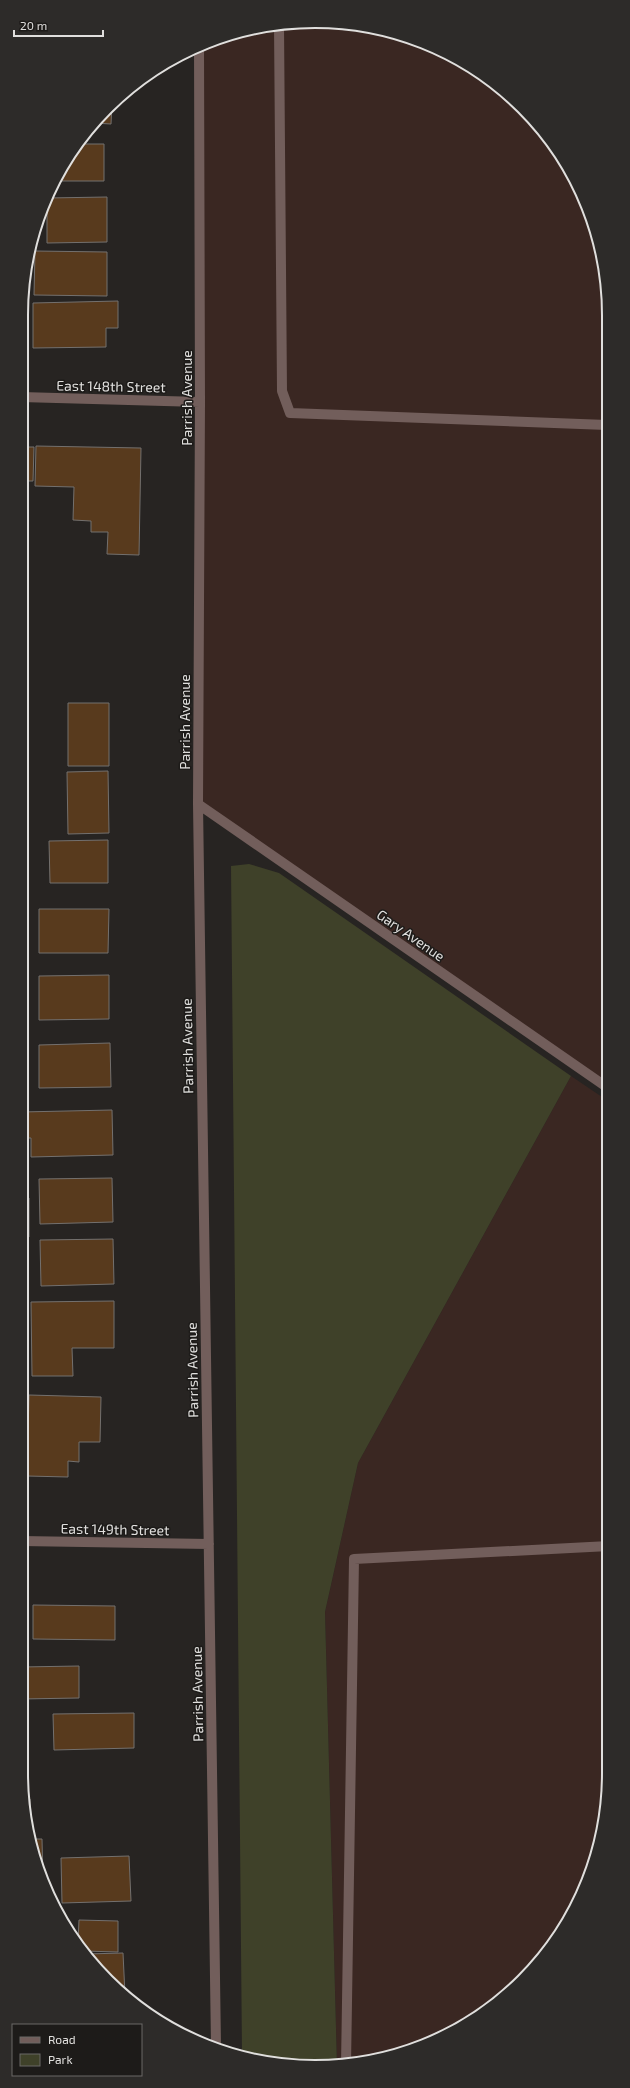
<svg xmlns="http://www.w3.org/2000/svg" width="630" height="2088" font-family="'Exo 2',sans-serif">
  <style>
    .industrial { fill: #3a2722 }
    .green { fill: #3f4129 }
    .building { fill: #583a1d; stroke: #73706e }
    .lines { fill: none; stroke-linecap: round; stroke-linejoin: round }
    .minor { stroke: #725e5b; stroke-width: 10 }
    .labels { text-anchor: middle; dominant-baseline: central; stroke-width: 3; stroke-linejoin: round; paint-order: stroke }
    .street-label { font-size: 14px; fill: #e0dfdd; stroke: #1d1b19 }
    .rim { fill: none; stroke: #e0dfdd; stroke-width: 2 }
  </style>
  <rect width="100%" height="100%" fill="#272422"/>
  <path class="industrial" d="M315,21l58,6 89,33 74,61 51,81 20,75 1,810 -410,-283 5,-761 55,-16z
    M571,1076l37,25 1,672 -6,58 -16,55 -28,51 -36,44 -44,36 -88,40 -54,9 -12,-454 33,-149z"/>
  <path class="green" d="M249,864l30,9 292,203 -213,387 -33,149 12,454h-3l-57,-1 -35,-11 -11,-1188z"/>
  <path class="building" d="M112,103l-1,21 -17,-1 13,-16z
    M77,144h27v37h-49z
    M107,197v45l-60,1v-45z
    M35,251l72,1v44l-73,-1z
    M118,301v27h-12v19l-73,1v-45z
    M22,302h4l-1,45h-4z
    M36,446l105,2 -2,107 -32,-1 1,-22h-17v-11l-18,-1 1,-33 -39,-1z
    M21,447h13l-1,34h-12z
    M68,703h41v63h-41z
    M108,771l1,62 -41,1 -1,-62z
    M108,840v43h-58l-1,-42z
    M21,872h6v30h-6z
    M39,909h70l-1,44h-69z
    M21,933h6l-1,38h-5z
    M109,975v44l-70,1v-44z
    M21,1005h7l-1,34h-6z
    M110,1043l1,44 -72,1v-43z
    M21,1072h7v33h-7z
    M112,1110l1,45 -82,2v-19h-10v-26z
    M21,1140h4l-1,33h-3z
    M112,1178l1,44 -73,2 -1,-45z
    M21,1198h8v39h-8z
    M113,1239l1,45 -73,2 -1,-46z
    M114,1301v47h-42l1,28h-41l-1,-74z
    M29,1395l72,2 -1,45h-21v20l-11,-1v16l-41,-1z
    M33,1605l82,1v34l-82,-1z
    M21,1623h7l-2,36 -5,-1z
    M79,1666v32l-58,1v-32z
    M21,1703h2l2,38h-4z
    M134,1713v35l-80,2 -1,-36z
    M24,1799h6l2,35h-4l-1,-4z
    M29,1839h13l1,44z
    M129,1856l2,45 -69,2 -1,-45z
    M79,1920l39,1v31l-34,-1 -6,-10z
    M123,1953l2,42 -31,-28 -8,-13z"/>
  <g class="lines">
    <path class="minor" d="M279,25l3,366 8,22 317,12
      M199,45l1,357 -2,402 18,1242
      M21,397l179,5
      M198,804l410,284
      M21,1541l188,3
      M346,2065l8,-506 255,-13"/>
  </g>
  <g class="labels">
    <g class="street-label">
      <text transform="translate(111 386) rotate(1)">East 148th Street</text>
      <text transform="translate(186 398) rotate(-90)">Parrish Avenue</text>
      <text transform="translate(184 722) rotate(-90)">Parrish Avenue</text>
      <text transform="translate(411 935) rotate(35)">Gary Avenue</text>
      <text transform="translate(187 1046) rotate(-91)">Parrish Avenue</text>
      <text transform="translate(192 1370) rotate(-91)">Parrish Avenue</text>
      <text transform="translate(115 1529) rotate(1)">East 149th Street</text>
      <text transform="translate(197 1694) rotate(-91)">Parrish Avenue</text>
    </g>
  </g>
  <path d="M0 0H630V2088H0ZM315 28H315A287 287 0 0 1 602 315V1773A287 287 0 0 1 315 2060H315A287 287 0 0 1 28 1773V315A287 287 0 0 1 315 28Z" fill="#2d2b29" fill-rule="evenodd"/>
  <path class="rim" d="M315 28H315A287 287 0 0 1 602 315V1773A287 287 0 0 1 315 2060H315A287 287 0 0 1 28 1773V315A287 287 0 0 1 315 28Z"/>
  <rect x="12" y="2024" width="130" height="52" fill="#1d1b19" stroke="#6b6967"/>
  <rect x="20" y="2037" width="20" height="6" fill="#725e5b" stroke="#6b6967"/>
  <text x="48" y="2044" font-size="12" fill="#e0dfdd">Road</text>
  <rect x="20" y="2054" width="20" height="12" fill="#3f4129" stroke="#6b6967"/>
  <text x="48" y="2064" font-size="12" fill="#e0dfdd">Park</text>
  <path d="M14 30v6h89v-6" fill="none" stroke="#e0dfdd" stroke-width="2"/>
  <text x="20" y="30" font-size="12" fill="#e0dfdd" stroke="#1d1b19" stroke-width="3" paint-order="stroke">20 m</text>
</svg>
